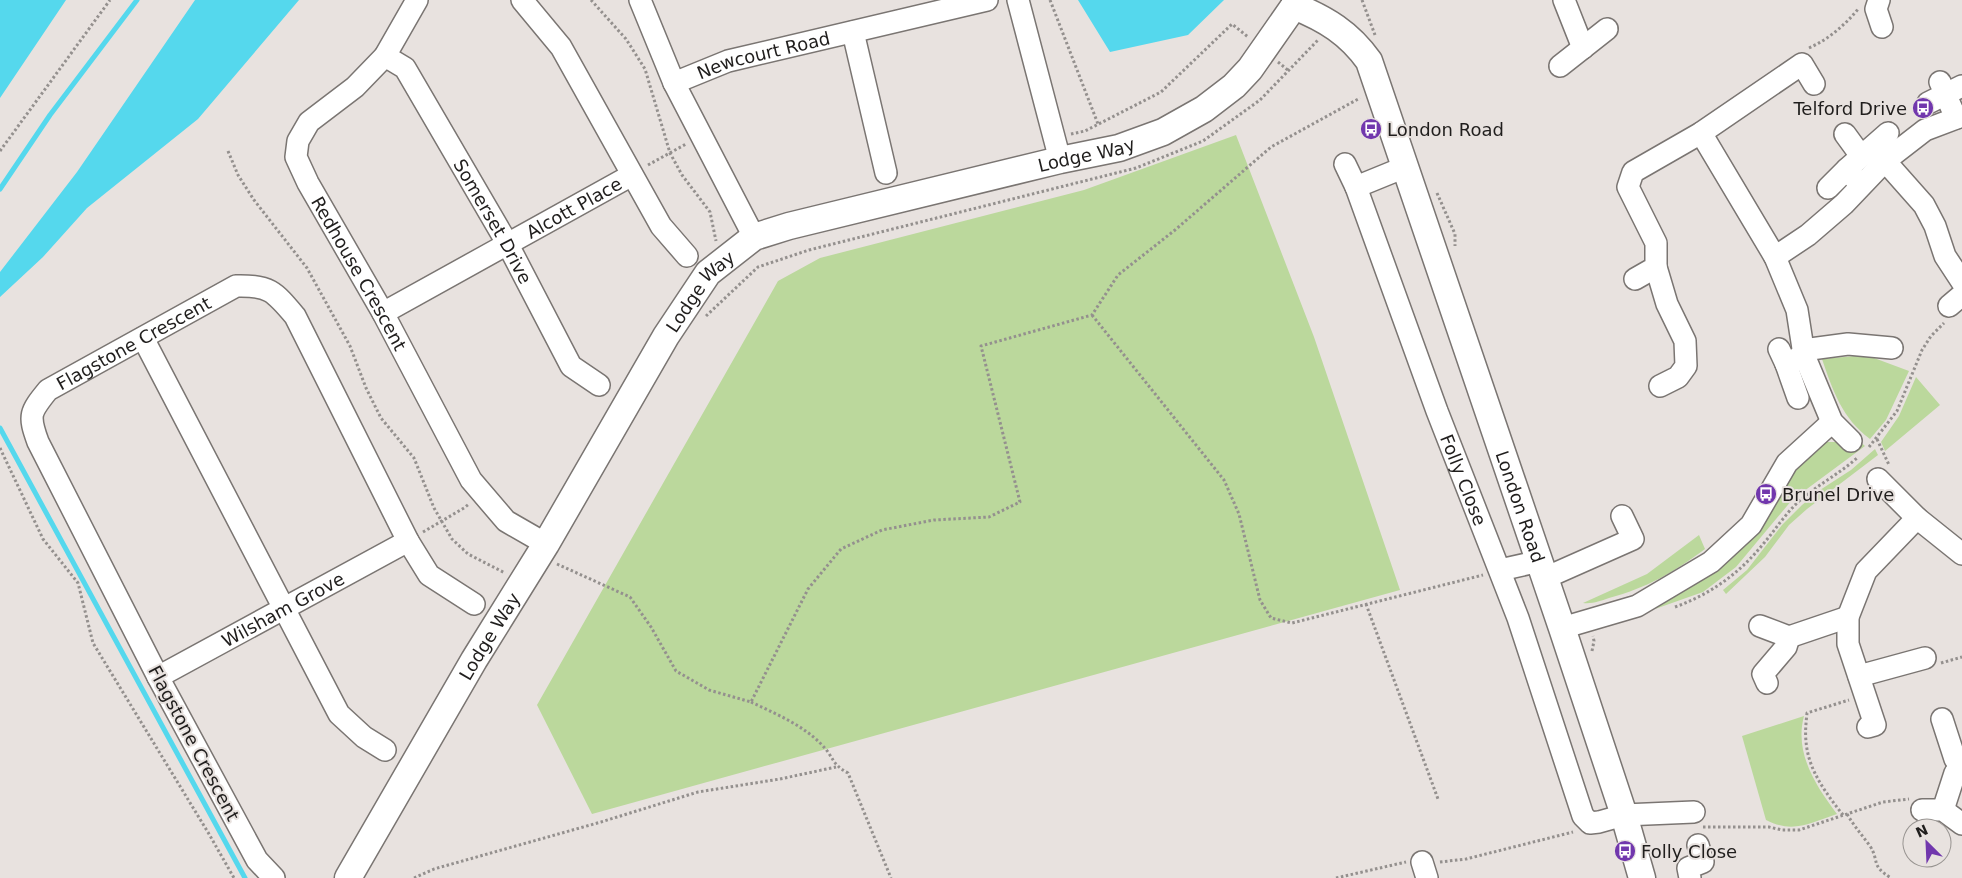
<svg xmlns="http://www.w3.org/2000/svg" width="1962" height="878" font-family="'DejaVu Sans',sans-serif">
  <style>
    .green { fill: #bbd89c }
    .water { fill: #55d8ed }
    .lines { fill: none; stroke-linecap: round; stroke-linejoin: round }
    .stream { stroke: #55d8ed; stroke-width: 5 }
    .minor-casing { stroke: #7a7572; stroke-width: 24 }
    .major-casing { stroke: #7a7572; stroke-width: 29 }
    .path { stroke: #94908e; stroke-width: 3; stroke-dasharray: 2.5 2.5; stroke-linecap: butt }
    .minor { stroke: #fff; stroke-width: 21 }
    .major { stroke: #fff; stroke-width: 26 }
    .labels { text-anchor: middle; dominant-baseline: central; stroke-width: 4; stroke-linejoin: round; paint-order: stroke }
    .street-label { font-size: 18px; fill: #201e1d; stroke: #e8e2df }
    .poi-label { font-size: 18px; fill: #201e1d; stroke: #e8e2df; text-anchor: start }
  </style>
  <rect width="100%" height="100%" fill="#e8e2df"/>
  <path class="green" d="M1236,135l78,202 86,253 -808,224 -55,-109 241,-424 42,-23 264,-68z
    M1866,355l43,16 -23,49 -16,19c-28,-21 -37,-48 -48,-80z
    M1916,377l24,28 -55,46 -4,-9 18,-26z
    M1858,440l7,6 -73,54 -56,67 -33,25 -48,17 81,-55 23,-28 44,-66 20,-18h13l12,5z
    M1875,449l3,6 -71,54 -18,16 -24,32 -39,37 -3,-4 24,-20 35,-45 20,-20 18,-15 31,-20z
    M1699,535l6,14c-31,23 -58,39 -96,49 -9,3 -16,6 -26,5l64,-29z
    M1804,716c-10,37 12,70 33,98 -27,9 -44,20 -71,6l-24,-84z"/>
  <path class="water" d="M0,0h66l-66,98z
    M195,0h104l-101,119 -111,89 -44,49 -43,40v-25l77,-100z
    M1078,0h146l-36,35 -78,17z"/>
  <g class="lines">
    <path class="stream" d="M0,189l50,-74 87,-115
      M0,428l245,450"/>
    <g class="minor-casing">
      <g id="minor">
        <path id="s1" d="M417,0l-32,56 -30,31 -46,35 -11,19 -2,16 12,26 75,130 88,167 35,41 40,23"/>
        <path d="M522,0l39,47 100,179 26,30"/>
        <path d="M640,0l34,83 80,154"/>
        <path d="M1018,0l42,160"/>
        <path d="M1564,0l19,48"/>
        <path d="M1879,0l-3,9 6,18"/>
        <path d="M853,32l33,141"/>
        <path id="s2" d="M385,56l20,12 102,175 64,123 28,19"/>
        <path d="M1560,66l47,-37"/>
        <path d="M1940,82l16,36"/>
        <path id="s3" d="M674,83l54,-22 259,-61"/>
        <path d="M1928,103l34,-17"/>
        <path d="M1701,133l74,124 22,53 7,45 28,67 19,19"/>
        <path d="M1845,134l16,22"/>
        <path d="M1885,161l39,44 11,21 10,30 17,26"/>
        <path d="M1345,164l11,23"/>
        <path id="s4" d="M1405,167l-49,20 81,224 81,207 65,198 7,7 9,-1 25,-7 70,-3"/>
        <path d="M1847,169l41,-36"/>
        <path d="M1828,188l19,-19 9,11"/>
        <path d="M1775,257l33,-22 36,-31 41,-43 40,-31 37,-14"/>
        <path d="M1656,267l11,37 18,37 1,25 -8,11 -18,9"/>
        <path d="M1635,279l21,-12v-24l-28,-56 5,-15 68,-39 101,-69 12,20"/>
        <path d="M1949,306l13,-11"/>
        <path id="s5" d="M383,313l249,-138"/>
        <path d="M143,338l196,376 25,23 21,13"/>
        <path d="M1779,349l7,15 18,-9"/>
        <path d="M1803,350l45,-6 44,4"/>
        <path d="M1786,364l12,34"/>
        <path d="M1878,479l39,39 45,36"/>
        <path d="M1500,570l40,-9"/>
        <path d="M1545,578l88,-39 -11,-23"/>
        <path d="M1760,626l29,11"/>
        <path d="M1562,628l75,-22 74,-44 40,-37 36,-62 45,-41"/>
        <path d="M1789,637l59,-20"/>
        <path d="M1859,676l66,-18"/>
        <path id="s6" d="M158,677l250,-136"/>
        <path d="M1767,683l-4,-9 23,-27 3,-10"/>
        <path d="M1942,719l13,40 6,8"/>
        <path d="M1868,727l7,-2 -27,-81v-27l18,-46 51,-53"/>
        <path d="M1922,810h21l19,14"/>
        <path d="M1943,810l12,-37 7,-6"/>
        <path d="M1422,862l5,16"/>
        <path id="s7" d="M274,878l-17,-18 -99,-183 -120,-235c-10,-27 -8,-30 10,-52l188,-104c33,-1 38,5 59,30l113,225 21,34 45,29"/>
        <path d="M1690,878l-2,-10 15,-6 -5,-17"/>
      </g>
    </g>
    <g class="major-casing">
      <g id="major">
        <path id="s8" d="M1294,6c32,13 55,27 75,55l193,567 62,187 18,63"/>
        <path id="s9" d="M348,878l126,-218 72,-116 120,-208 42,-63 46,-36 35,-11 271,-66 59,-12 44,-16 41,-23 30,-23 16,-17 44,-63 2,-6"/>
      </g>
    </g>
    <path class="path" d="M591,0l35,39 19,30 25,84 12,22 28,37 6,29
      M1050,0l48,124
      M1362,0l13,35
      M1809,48c20,-9 36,-23 50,-40
      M1278,62l11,9
      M1071,134l14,-3 76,-39 71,-68 16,13
      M0,151l110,-151
      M228,151l10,24 16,25 53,68 43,78 16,42 15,30 33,40 20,50 18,31 16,15 37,19
      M648,165l38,-21
      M1437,193l18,41v12
      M1092,315l132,165 15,34 21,86 11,18 21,5 191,-48
      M706,316l52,-49 51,-17 327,-82 67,-27 57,-41 58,-60
      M1877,439l12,26
      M1869,447l28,-36 25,-61 9,-14 13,-13
      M0,448l43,91 35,44 15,60 116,191 25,44
      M423,532l41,-24 5,-4
      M557,564l73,33 21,30 25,44 33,19 42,12 57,-113 33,-40 41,-19 52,-10 55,-3 31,-15 -39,-156 111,-31 26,-40 57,-45 96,-83 89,-49
      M1366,604l72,195
      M1675,607c36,-13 65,-34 89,-64 11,-13 20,-27 32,-39 19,-18 42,-29 61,-46
      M1592,651l2,-10 -1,-5
      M1941,663l21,-6
      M751,702c25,12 52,23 71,43 12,12 9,19 26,28l43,105
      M1847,814c7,12 15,21 23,32 10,16 0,19 21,32
      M1843,815c-17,-22 -35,-45 -37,-74 -1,-9 0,-18 1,-28l42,-13
      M1703,827h66l13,3h17l84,-28 26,-3
      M1440,862l26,-3 107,-27
      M414,878l20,-9 167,-47 97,-30 82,-13 56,-12
      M1336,878l70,-16"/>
    <use href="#minor" class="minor"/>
    <use href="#major" class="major"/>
  </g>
  <defs>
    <g id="bus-disc" transform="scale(1.125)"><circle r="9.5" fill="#7137ad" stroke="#e8e2df"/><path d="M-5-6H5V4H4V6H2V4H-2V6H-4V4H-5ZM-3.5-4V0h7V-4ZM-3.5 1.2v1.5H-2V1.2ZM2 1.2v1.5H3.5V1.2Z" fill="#fff"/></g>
  </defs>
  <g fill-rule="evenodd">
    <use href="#bus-disc" x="1923" y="108"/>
    <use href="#bus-disc" x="1371" y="129"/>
    <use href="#bus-disc" x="1766" y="494"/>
    <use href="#bus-disc" x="1625" y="851"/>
  </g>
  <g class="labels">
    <g class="street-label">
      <text stroke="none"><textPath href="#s3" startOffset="94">Newcourt Road</textPath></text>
      <text stroke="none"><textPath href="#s9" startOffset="1105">Lodge Way</textPath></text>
      <text stroke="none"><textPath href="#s5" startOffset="218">Alcott Place</textPath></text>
      <text stroke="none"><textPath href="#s2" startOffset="200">Somerset Drive</textPath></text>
      <text stroke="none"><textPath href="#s1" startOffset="336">Redhouse Crescent</textPath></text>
      <text stroke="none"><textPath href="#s9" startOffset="685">Lodge Way</textPath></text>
      <text stroke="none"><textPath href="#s7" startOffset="652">Flagstone Crescent</textPath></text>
      <text stroke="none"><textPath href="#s4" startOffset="365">Folly Close</textPath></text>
      <text stroke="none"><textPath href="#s8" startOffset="565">London Road</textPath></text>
      <text stroke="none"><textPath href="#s6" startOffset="142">Wilsham Grove</textPath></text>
      <text stroke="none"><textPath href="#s9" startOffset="280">Lodge Way</textPath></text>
      <text transform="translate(194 743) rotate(62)">Flagstone Crescent</text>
    </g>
    <g class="poi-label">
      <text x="1907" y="108" text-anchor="end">Telford Drive</text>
      <text x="1387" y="129">London Road</text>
      <text x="1782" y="494">Brunel Drive</text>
      <text x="1641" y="851">Folly Close</text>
    </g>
  </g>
  <g transform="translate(1927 843) rotate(336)"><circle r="24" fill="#e8e2df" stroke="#989491"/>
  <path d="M0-4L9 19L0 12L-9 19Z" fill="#7137ad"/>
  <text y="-8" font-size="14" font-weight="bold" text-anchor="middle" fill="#201e1d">N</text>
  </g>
</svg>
